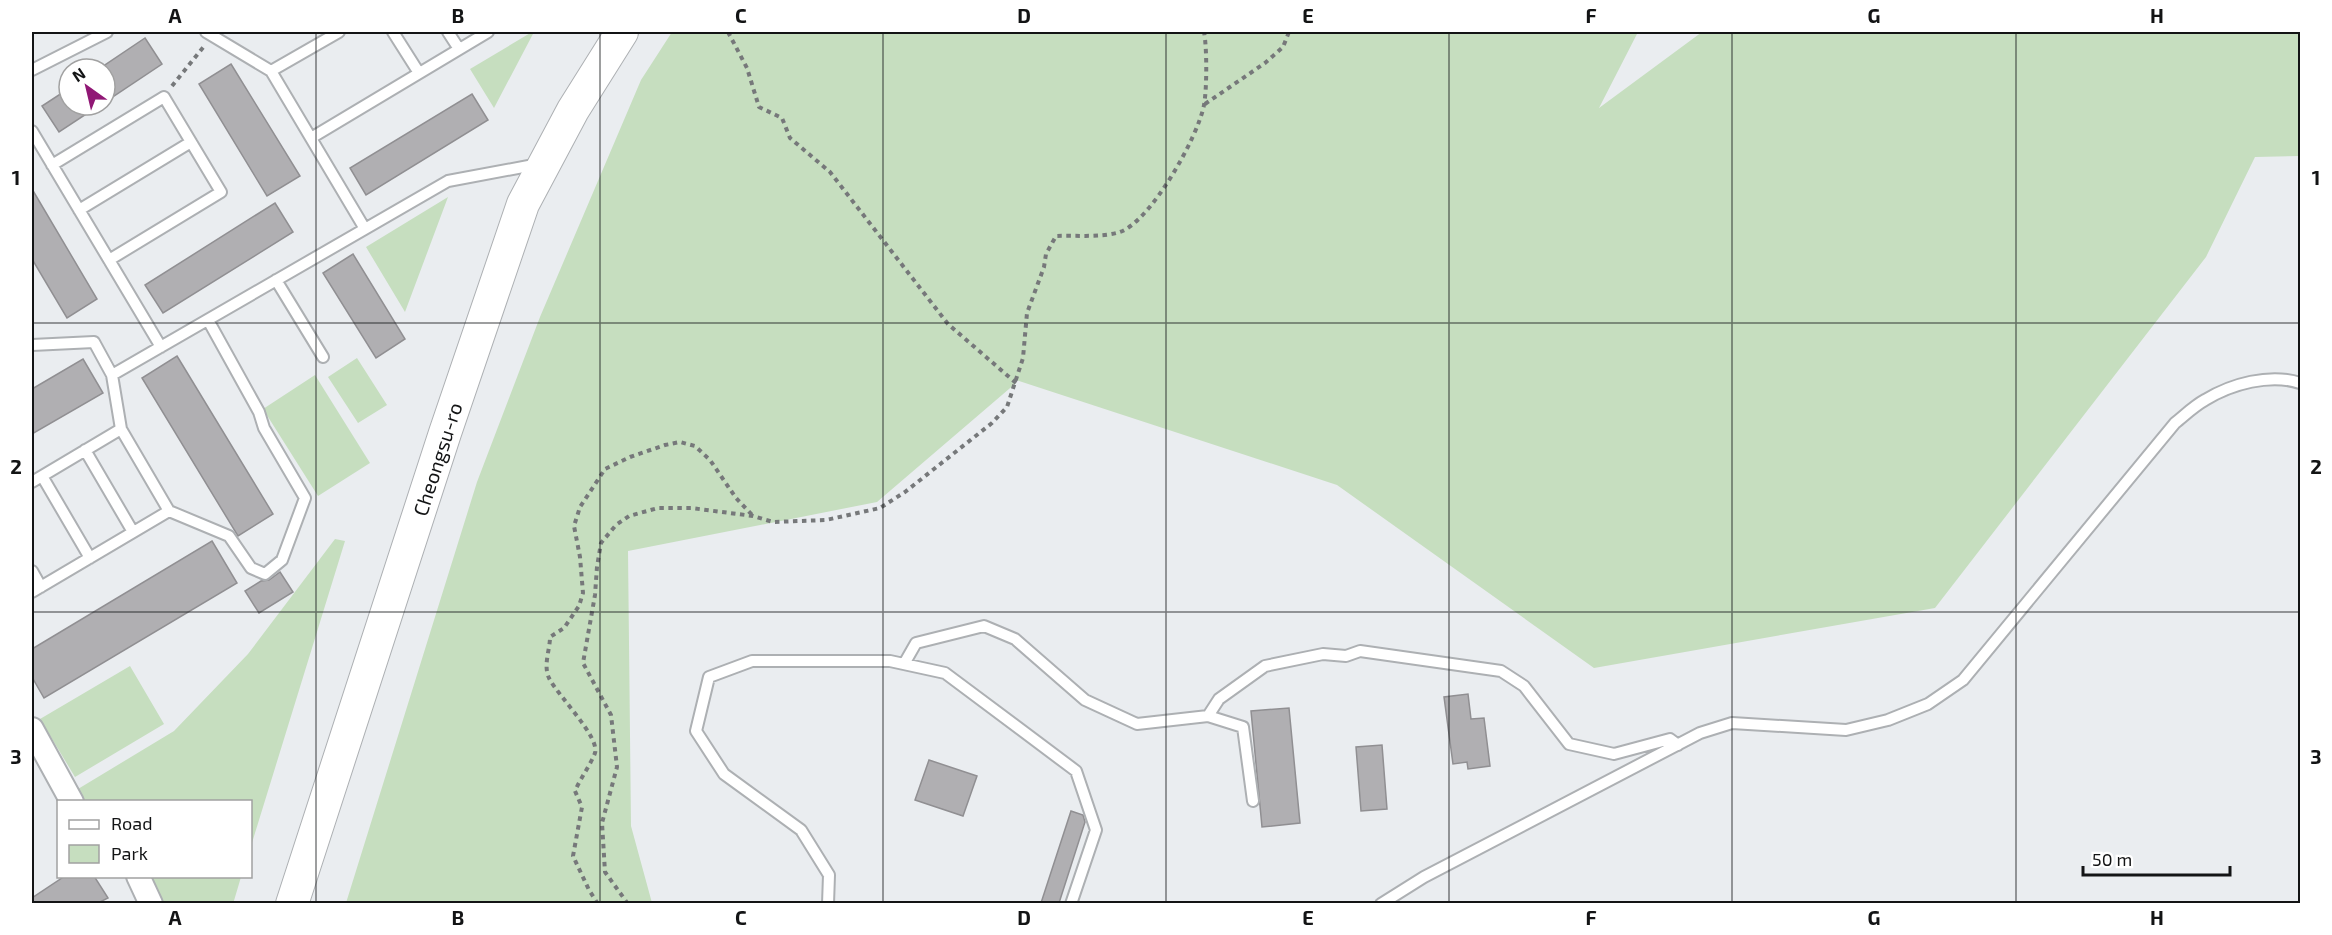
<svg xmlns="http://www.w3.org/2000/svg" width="2332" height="935" font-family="'Exo 2',sans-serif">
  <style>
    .green { fill: #c6debf }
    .building { fill: #b0afb2; stroke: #908f92; stroke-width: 1.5 }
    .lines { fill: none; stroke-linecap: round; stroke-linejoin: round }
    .lane-casing { stroke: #adb0b3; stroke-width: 14 }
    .street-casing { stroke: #adb0b3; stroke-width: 26 }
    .secondary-casing { stroke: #adb0b3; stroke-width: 34 }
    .path { stroke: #76787a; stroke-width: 4; stroke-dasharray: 4.5 4.5; stroke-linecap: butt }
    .lane { stroke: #fff; stroke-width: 10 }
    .street { stroke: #fff; stroke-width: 22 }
    .secondary { stroke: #fff; stroke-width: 32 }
    .grid { fill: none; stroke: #131415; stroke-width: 1.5; stroke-opacity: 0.55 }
    .labels { text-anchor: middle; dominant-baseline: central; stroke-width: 4.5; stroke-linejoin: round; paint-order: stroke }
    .street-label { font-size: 20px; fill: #131415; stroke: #fff }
    .neatline { fill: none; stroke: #131415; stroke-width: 2 }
    .grid-label { font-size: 20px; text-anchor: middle; font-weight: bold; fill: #131415 }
  </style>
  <rect width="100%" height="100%" fill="#eaedf0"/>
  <path class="green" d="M532,32h2l-40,76 -24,-39z
    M672,32h966l-39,76 103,-76h598v124l-45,1 -49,100 -271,351 -341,60 -257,-183 -321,-105v3l-139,119 -249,49 3,275 21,77h-306l131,-421 63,-165 101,-237z
    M448,197l-43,115 -39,-65z
    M357,358l30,47 -29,18 -30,-46z
    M315,375l55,88 -52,33 -55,-87z
    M335,539l10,2 -94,305 -1,-44 -165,-1 -7,-12 96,-58 74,-77z
    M130,666l34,58 -89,53 -35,-58z
    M148,877h93l-8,27 -72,-1z"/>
  <path class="building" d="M145,38l17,26 -57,38v-37z
    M231,64l69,112 -33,20 -68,-112z
    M65,91l4,14h31l-41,27 -17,-26z
    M472,94l16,26 -122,75 -16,-27z
    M32,189l65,110 -30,19 -35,-59z
    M275,203l18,29 -130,81 -18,-28z
    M353,254l52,85 -29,19 -53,-85z
    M177,356l96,158 -35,22 -96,-158z
    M83,359l20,34 -71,41v-45z
    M212,541l25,42 -193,115 -12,-21v-28z
    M280,572l13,20 -34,21 -14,-22 16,-10 8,-1z
    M1468,694l3,25 13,-1 6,48 -22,3 -1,-7 -14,2 -9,-67z
    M1289,708l11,115 -38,4 -11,-116z
    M1382,745l5,64 -26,2 -5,-64z
    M929,760l48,16 -14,40 -48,-16z
    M1071,811l12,4 2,7 -26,81h-18z
    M65,876h29l14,22 -10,5h-66v-5z"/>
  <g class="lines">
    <g class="lane-casing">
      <path id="lane" d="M206,32l65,39 94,158
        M393,32l26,41
        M448,32l11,17
        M32,70l75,-38
        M271,71l68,-39
        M32,131l129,216
        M311,138l177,-106
        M52,165l112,-68 57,95 -112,68
        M79,210l112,-68
        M276,280l47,77
        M32,345l62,-3 18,33
        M85,450l48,82
        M42,476l48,82
        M32,482l89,-53
        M169,511l60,25 22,32 14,6 17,-14 23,-62 -41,-70 -5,-16 -51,-92
        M32,571l9,16
        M32,592l137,-81 -48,-82 -9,-54 336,-194 91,-17
        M904,664l12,-21 68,-17 31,13 70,61 52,24 71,-8 35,11 10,74
        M1208,716l11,-17 46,-33 58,-12 23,2 14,-5 141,20 23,15 45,58 45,10 56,-15 8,6
        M828,904l1,-29 -28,-45 -77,-56 -28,-43 13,-54 43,-16h138l55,12 131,98 20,59 -25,74
        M1381,904l43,-27 276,-144 32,-10 114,7 42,-10 40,-16 35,-24 212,-257c10,-8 19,-17 30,-23 26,-16 65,-27 95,-17"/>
    </g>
    <g class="street-casing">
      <path id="street" d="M32,729l40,73
        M138,876l13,28"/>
    </g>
    <g class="secondary-casing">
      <path id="secondary" d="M292,904l153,-471 78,-229 50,-94 49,-78"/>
    </g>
    <path class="path" d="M728,32l19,36 12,39 23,11 8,20 40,34 118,152 68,59
      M172,86l33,-41
      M1205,104l60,-41 18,-16 6,-15
      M598,904l-9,-14 -16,-34 9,-49 -7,-16c5,-12 16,-27 20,-38 5,-16 -37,-57 -46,-75 -6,-13 1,-28 1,-41l14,-9 15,-22 4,-13 -3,-36 -6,-31 6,-19 25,-38 25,-12 35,-12 15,-3 15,4 15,14 26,38 17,18
      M628,904l-23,-32 -3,-49 15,-56 -6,-52 -28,-52 12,-68 2,-28 4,-24 15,-18 13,-9 29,-8h33l62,8 20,6 53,-2 54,-12 25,-16 87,-69 15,-16 16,-49 4,-45 17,-46 2,-13 10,-18c20,-1 45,2 64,-4 31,-11 78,-95 84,-127 3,-16 3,-58 0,-73"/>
    <use href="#lane" class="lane"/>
    <use href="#street" class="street"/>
    <use href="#secondary" class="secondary"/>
  </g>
  <path class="grid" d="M316,32v872M600,32v872M883,32v872M1166,32v872M1449,32v872M1732,32v872M2016,32v872M32,323h2268M32,612h2268"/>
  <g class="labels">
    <g class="street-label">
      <text transform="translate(437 459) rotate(-72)">Cheongsu-ro</text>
    </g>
  </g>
  <rect width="2332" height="935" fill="none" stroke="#ffffff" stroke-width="66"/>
  <rect x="57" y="800" width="195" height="78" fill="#ffffff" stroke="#a1a1a1" stroke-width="1.5"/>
  <rect x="69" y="820" width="30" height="9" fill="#ffffff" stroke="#a1a1a1" stroke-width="1.5"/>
  <text x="111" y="830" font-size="18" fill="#131415">Road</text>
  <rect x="69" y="845" width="30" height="18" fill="#c6debf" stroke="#a1a1a1" stroke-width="1.5"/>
  <text x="111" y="860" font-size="18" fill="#131415">Park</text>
  <g transform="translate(87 87) rotate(326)"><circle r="28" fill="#ffffff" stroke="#a1a1a1" stroke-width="1.5"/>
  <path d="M0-4.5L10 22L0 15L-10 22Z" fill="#901775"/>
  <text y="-9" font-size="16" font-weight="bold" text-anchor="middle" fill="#131415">N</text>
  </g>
  <path d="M2083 866v9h147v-9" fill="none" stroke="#131415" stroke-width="3"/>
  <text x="2092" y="866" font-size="18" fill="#131415" stroke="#ffffff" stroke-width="4.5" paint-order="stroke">50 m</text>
  <rect x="33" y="33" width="2266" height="869" class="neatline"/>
  <g class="grid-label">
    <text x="175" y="23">A</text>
    <text x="458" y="23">B</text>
    <text x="741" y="23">C</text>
    <text x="1024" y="23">D</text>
    <text x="1308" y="23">E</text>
    <text x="1591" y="23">F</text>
    <text x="1874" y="23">G</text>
    <text x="2157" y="23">H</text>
    <text x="16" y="185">1</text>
    <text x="2316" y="185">1</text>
    <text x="16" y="474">2</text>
    <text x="2316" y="474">2</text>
    <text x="16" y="764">3</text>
    <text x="2316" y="764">3</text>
    <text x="175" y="925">A</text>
    <text x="458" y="925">B</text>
    <text x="741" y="925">C</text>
    <text x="1024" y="925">D</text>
    <text x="1308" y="925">E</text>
    <text x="1591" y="925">F</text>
    <text x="1874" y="925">G</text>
    <text x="2157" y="925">H</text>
  </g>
</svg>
